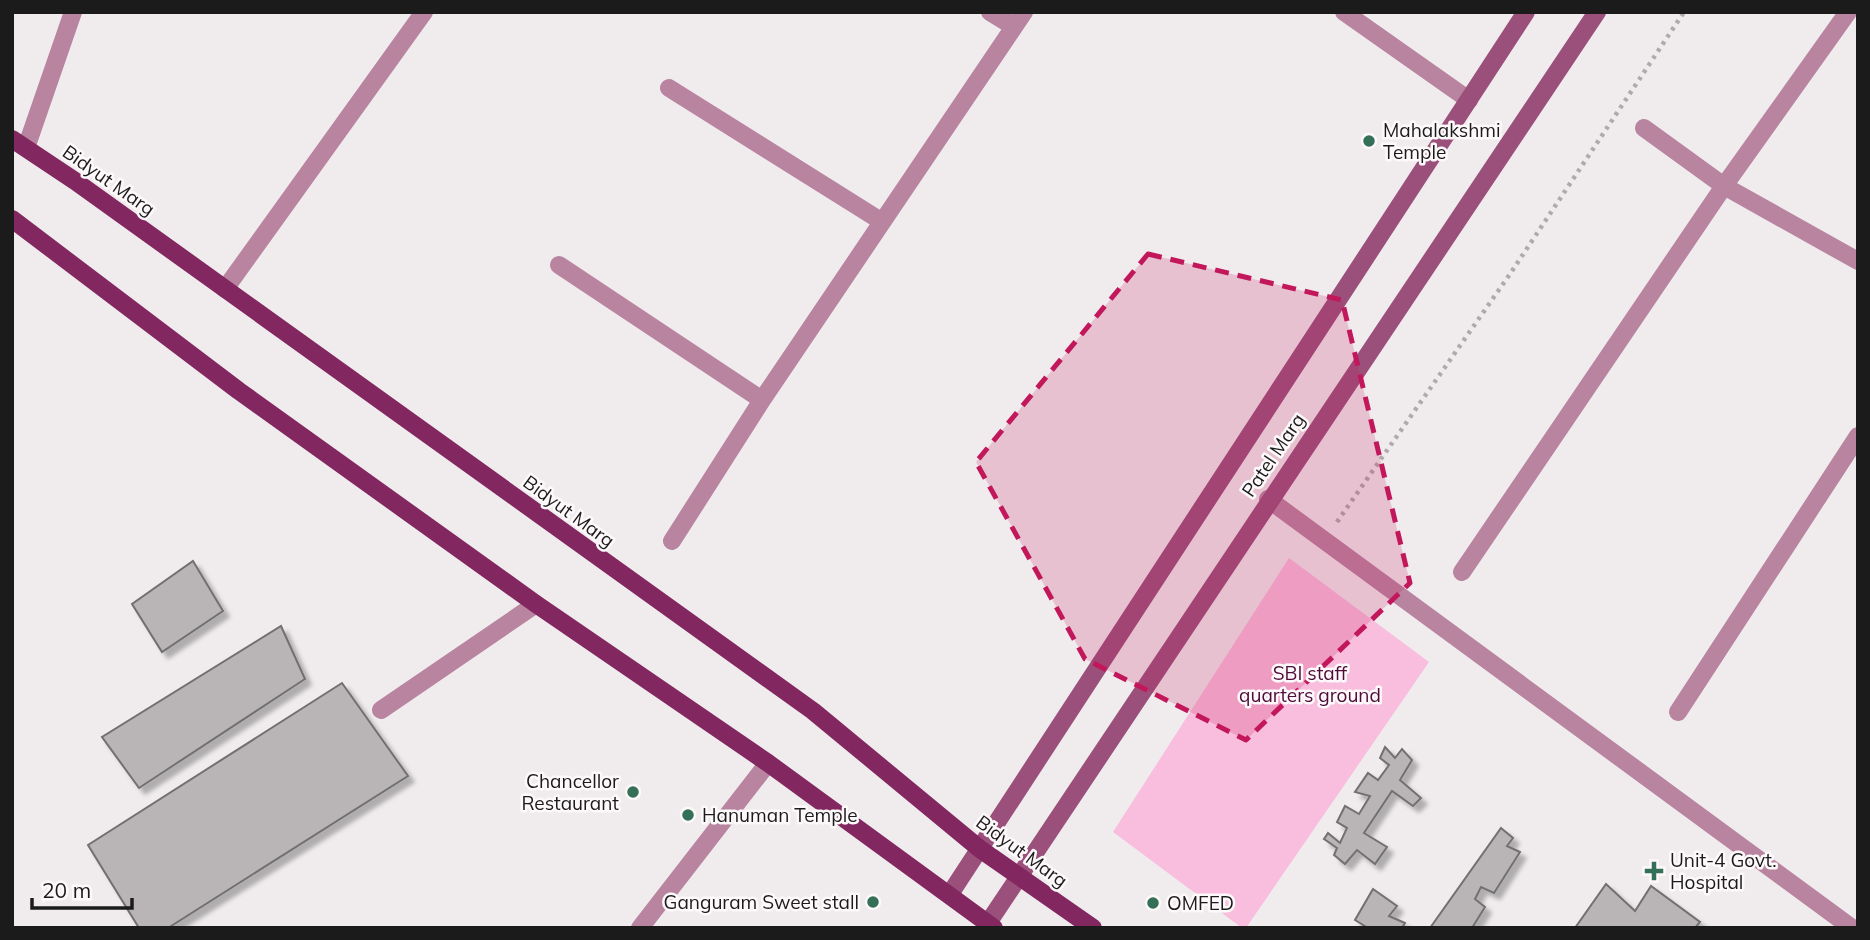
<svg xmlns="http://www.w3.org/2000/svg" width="1870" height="940" font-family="Mulish,sans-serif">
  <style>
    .green { fill: #f9bddd }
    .building { fill: #b9b5b7; stroke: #726f70; stroke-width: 2; filter: url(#shadow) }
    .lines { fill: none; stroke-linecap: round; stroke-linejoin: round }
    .path { stroke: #aeabad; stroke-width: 4.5; stroke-dasharray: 3.5 5; stroke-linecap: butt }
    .lane { stroke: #b984a0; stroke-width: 18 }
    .street { stroke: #b984a0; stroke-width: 18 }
    .secondary { stroke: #9b507b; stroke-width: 18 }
    .primary { stroke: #832761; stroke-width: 18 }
    .marked { fill: #c2185b; fill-opacity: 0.2; stroke: #c2185b; stroke-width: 5; stroke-dasharray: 14 9; stroke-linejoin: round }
    .poi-dot { fill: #346f58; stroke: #fdf9fb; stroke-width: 2.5 }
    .labels { text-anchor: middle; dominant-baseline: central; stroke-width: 5; stroke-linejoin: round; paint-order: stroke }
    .poi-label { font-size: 19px; fill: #1c1b1c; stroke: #fdf9fb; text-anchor: start }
    .street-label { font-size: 19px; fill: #1c1b1c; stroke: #fdf9fb }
    .park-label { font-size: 19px; fill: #4f0c38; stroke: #fdf9fb }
  </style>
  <defs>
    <filter id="shadow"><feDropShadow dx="6" dy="6" stdDeviation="2" flood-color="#0004"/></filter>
  </defs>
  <rect width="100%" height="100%" fill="#f0ecee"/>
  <path class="green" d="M1289,558l140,104 -183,266h-4l-129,-96z"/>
  <path class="building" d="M193,561l30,50 -61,41 -30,-48z
    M281,626l24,53 -166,109 -37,-51z
    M342,683l66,93 -240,152h-29l-51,-83z
    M1385,747l10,11 7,-9 10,11 -12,20 21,18 -8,8 -21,-15 -28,42 23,14 -12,17 -18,-14 -12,14 -11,-9 3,-7 -13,-9 4,-6 12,10 7,-15 -10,-6 8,-16 14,8 11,-18 -15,-4 13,-19 10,7 11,-15 -9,-7z
    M1501,828l12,10 -6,8 13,6 -26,41 -13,-6 -6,12 10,8 -13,21h-42z
    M1606,884l29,27 16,-25 49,36 -5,6h-120z
    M1373,889l24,17 -8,10 16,7 -3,5h-34l-13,-8z"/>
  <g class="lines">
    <path class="path" d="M1337,522l173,-248 174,-262"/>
    <path class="lane" d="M381,710l155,-106"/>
    <path class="street" d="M990,12l23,14
      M1344,12l125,88
      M669,88l212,133
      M1644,128l80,58 134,75
      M26,148l47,-136
      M559,265l203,135
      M225,289l199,-277
      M1268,499l584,429
      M672,541l90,-141 262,-388
      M1462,572l262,-386 124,-174
      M1678,712l180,-276
      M640,928l128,-165"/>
    <path class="secondary" d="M950,894l576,-882
      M988,923l609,-911"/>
    <path class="primary" d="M12,139l63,42 738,530 167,138 113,79
      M12,219l227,172 297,213 232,159 226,165"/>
  </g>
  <path class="marked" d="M1148,254l194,46 68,283 -164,157 -161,-81 -109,-197z"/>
  <g class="poi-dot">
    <circle cx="1369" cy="141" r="7"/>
    <circle cx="633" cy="792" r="7"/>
    <circle cx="688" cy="815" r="7"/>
    <path d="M1650.5 860.5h7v7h7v7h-7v7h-7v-7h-7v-7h7z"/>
    <circle cx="873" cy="902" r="7"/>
    <circle cx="1153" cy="903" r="7"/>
  </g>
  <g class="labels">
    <g class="poi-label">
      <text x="1383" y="130">Mahalakshmi<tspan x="1383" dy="22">Temple</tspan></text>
      <text x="619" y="781" text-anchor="end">Chancellor<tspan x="619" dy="22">Restaurant</tspan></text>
      <text x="702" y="815">Hanuman Temple</text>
      <text x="1670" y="860">Unit-4 Govt.<tspan x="1670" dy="22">Hospital</tspan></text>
      <text x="859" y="902" text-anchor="end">Ganguram Sweet stall</text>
      <text x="1167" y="903">OMFED</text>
    </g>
    <g class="street-label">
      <text transform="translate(109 180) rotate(35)">Bidyut Marg</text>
      <text transform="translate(1273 455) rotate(-56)">Patel Marg</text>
      <text transform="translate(569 511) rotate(36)">Bidyut Marg</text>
      <text transform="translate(1022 851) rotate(36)">Bidyut Marg</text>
    </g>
    <g class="park-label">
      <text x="1310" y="673">SBI staff<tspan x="1310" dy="22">quarters ground</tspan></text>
    </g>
  </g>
  <rect width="1870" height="940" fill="none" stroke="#1c1b1c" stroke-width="28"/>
  <path d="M32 898v10h100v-10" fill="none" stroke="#1c1b1c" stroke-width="3.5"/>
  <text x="42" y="898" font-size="21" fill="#1c1b1c" stroke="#fdf9fb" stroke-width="5" paint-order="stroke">20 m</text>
</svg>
